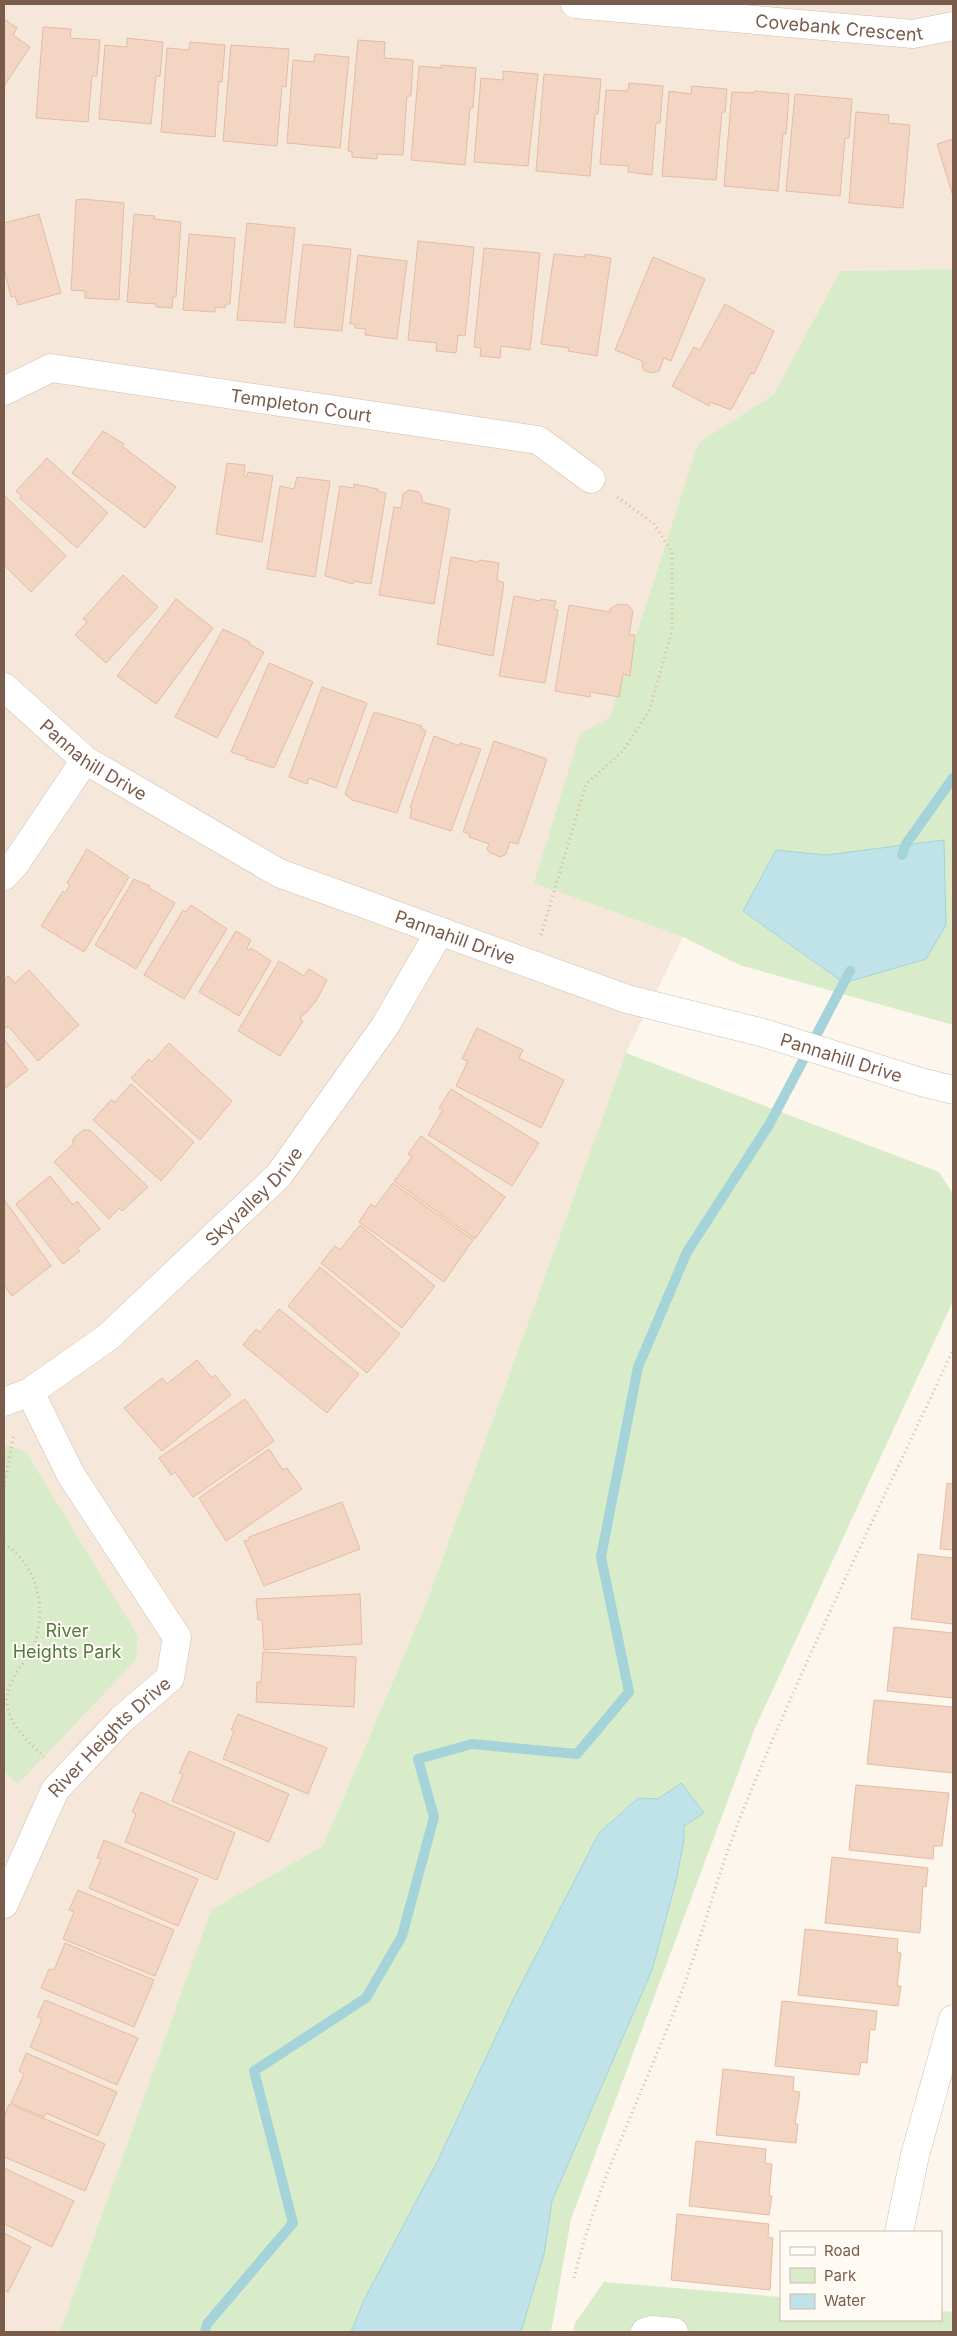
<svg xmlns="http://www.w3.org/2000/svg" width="957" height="2336" font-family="Inter,sans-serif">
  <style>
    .residential { fill: #f5e8da }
    .green { fill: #d8ecc9 }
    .water { fill: #bfe3e8; stroke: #a5d3da }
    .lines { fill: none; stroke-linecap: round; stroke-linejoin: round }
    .stream { stroke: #a5d3da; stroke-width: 10 }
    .building { fill: #f3d5c3; stroke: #e6bba3 }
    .minor-casing { stroke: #d1beb0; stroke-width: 29 }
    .path { stroke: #d9b8a5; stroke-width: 3; stroke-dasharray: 1 4; stroke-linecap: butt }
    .minor { stroke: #fff; stroke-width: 28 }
    .labels { text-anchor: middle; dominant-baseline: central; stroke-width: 4; stroke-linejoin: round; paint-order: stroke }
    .street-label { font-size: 18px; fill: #7a5c4d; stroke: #fffaf3 }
    .park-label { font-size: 18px; fill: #537a41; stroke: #fffaf3 }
  </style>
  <rect width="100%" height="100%" fill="#fdf6ec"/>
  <path class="residential" d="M4,4h949v265l-113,2 -66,123 -76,49 -88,274 -76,166 149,54 -57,116 -199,548 -104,245 -112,65 -151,421h-56z"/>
  <path class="green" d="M953,269v756l-213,-60 -57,-28 -149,-54 46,-149 30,-17 88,-274 76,-49 66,-123z
    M626,1053l313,119 14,22v107l-198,427 -184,491 -20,113h-491l151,-422 112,-64 104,-245z
    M4,1446l13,2 10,6 111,182 -2,24 -118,124 -14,-12z
    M604,2282l177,15v23h160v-9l12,1v20h-380l2,-9z"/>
  <path class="water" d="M944,840l2,85 -20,34 -82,24 -101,-72 33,-61 50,5z
    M681,1783l23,30 -20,13v13l-7,38 -25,93 -100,231 -8,53 -23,78h-170l13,-32 74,-140 74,-158 87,-169 39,-35 20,1z"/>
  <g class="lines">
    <path class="stream" d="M902,855l4,-11 47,-66
      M205,2332l2,-8 86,-101 -39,-152 112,-73 36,-62 32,-119 -16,-58 54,-15 105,10 52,-62 -28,-135 37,-190 49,-115 82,-127 81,-154"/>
  </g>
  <path class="building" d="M4,19l13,9 -4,7 17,12 -26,39z
    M43,27l28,2 -1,9 30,2 -3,36h-5l-4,46 -52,-4z
    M127,38l36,4 -3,34h-4l-5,48 -52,-5 6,-74 22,2z
    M358,40l27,2 -1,16 29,2 -2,36h-4l-4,59 -26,-1v5l-25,-2v-5l-4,-1z
    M190,42l35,3 -3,37 -3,-1 -4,56 -54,-5 6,-84 22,2z
    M231,45l58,4 -3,38 -4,-1 -5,60 -54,-5z
    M315,54l34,3 -9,91 -53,-5 6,-83 21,2z
    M441,65l35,3 -3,40h-3l-5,57 -54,-5 8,-94 22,2z
    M503,71l35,3 -10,92 -54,-4 7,-84 22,2z
    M544,74l57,5 -3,35h-3l-5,62 -54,-5z
    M629,83l34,3 -3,37h-4l-4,52 -24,-3 1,-6 -29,-2 6,-74 22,1z
    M692,86l35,3 -2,23h-3l-6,68 -54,-4 7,-85 22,3z
    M754,91l35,3 -3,40h-3l-5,57 -54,-5 8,-94 22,1z
    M795,94l57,5 -3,39h-4l-5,58 -54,-5z
    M856,112l33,3 -1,8 22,2 -7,83 -54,-5z
    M953,139v57l-16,-52z
    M83,199l41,4 -5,97 -34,-2v-7l-14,-1 5,-90z
    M39,214l22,79 -43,12 -3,-9 -4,1 -7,-28v-46z
    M134,214l21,2 -1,3 27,3 -5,75h-3l-1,11 -16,-1v-3l-29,-2z
    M247,223l48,5 -10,95 -48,-3z
    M189,234l46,4 -5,66h-4l-1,4 -10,-1v5l-32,-2z
    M418,241l56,6 -9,89 -7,-1 -2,18 -20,-2 1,-8 -29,-3z
    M303,244l48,5 -9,82 -48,-4z
    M484,248l56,5 -10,97 -29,-4 -1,12 -20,-2 1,-8 -7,-1z
    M554,254l31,3v-3l26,4 -14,98 -29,-5 1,-3 -28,-4z
    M358,255l49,6 -10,78 -32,-4 1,-6 -11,-1v-4h-5z
    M653,257l52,22 -34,82 -7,-3 -5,13 -7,2 -9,-3 -1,-9 -27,-11z
    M725,304l49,27 -20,43 -3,-1 -20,37 -21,-8 -1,4 -37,-20 22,-39 6,3z
    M103,431l21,13 -2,2 54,41 -31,41 -73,-55z
    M47,458l61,55 -31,35 -57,-50 2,-2 -6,-5z
    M227,463l18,2 -1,11 3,1 1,-5 25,4 -11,66 -46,-8z
    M297,477l33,4 -15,96 -48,-8 13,-83 14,3z
    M354,484l24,5 -1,2 9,2 -15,91 -18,-3v3l-28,-8 15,-90 14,2z
    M409,490l10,2 3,5v5l28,7 -16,95 -55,-9 15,-88 7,1 2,-14z
    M4,495l62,61 -35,36 -27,-27z
    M451,557l28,5 1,-2 19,3 -2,17 7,3 -11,73 -56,-12z
    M123,575l35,32 -52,56 -31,-28 12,-13 -4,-3z
    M514,596l26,5 1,-2 15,2 -2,8 4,1 -13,73 -46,-7z
    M176,599l37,29 -57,76 -39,-28z
    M618,604l10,1 5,6 -4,24h6l-5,41 -7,-2 -4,23 -29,-5v5l-35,-6 14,-86 41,7v-3z
    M223,629l27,13 -1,2 15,8 -47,86 -42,-21z
    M269,663l44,19 -39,86 -28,-9 1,-2 -16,-5z
    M322,687l45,16 -31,85 -27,-10 -2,6 -18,-7z
    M374,712l48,14 -1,2 5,3 -29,82 -45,-13 -7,-6z
    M434,736l26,10v-3l21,6 -30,82 -41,-13 2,-10h-2z
    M494,741l53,18 -29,85 -8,-2 -4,12 -5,3 -11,-4 -3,-4 2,-5 -20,-7 1,-3 -7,-2z
    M87,849l42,28 -45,75 -43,-26 22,-35 2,2 5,-8 -3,-2z
    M134,879l16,7 -1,2 26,15 -39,66 -41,-24z
    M191,905l36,24 -43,70 -40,-24 39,-65 3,2z
    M236,931l15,9 -4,8 2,2 2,-2 20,13 -32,55 -40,-24z
    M279,961l25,15 5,-7 18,11 -11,21 -10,12h-2l-4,6 3,2 -23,35 -42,-25z
    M29,970l50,55 -41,36 -30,-35 -2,2 -2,-3v-45l4,-4 7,7z
    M477,1028l46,22 -4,8 45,22 -23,48 -85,-42 12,-25 -6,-2z
    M4,1039l24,31 -24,19z
    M169,1043l63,58 -32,39 -69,-62 18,-19 3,3z
    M131,1084l63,58 -33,39 -68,-61 18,-20 4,2z
    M451,1089l88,54 -27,43 -84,-51 15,-25 -4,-2z
    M83,1130h7l58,57 -26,24 -3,-3 -10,11 -55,-57 19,-18v-5z
    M421,1136l84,61 -30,42 -81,-58 18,-24 -4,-3z
    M50,1176l23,29 4,-4 23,28 -23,19 3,3 -17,13 -47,-60z
    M393,1183l80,57 -29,42 -85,-60 12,-18 4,3z
    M4,1199l47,67 -39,30 -8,-11z
    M360,1225l75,61 -33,42 -81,-65 14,-17 5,4z
    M320,1267l80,67 -33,39 -79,-67z
    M279,1309l80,65 -32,39 -84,-68 13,-16 4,3z
    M197,1360l15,18 3,-3 16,20 -69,56 -38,-43 38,-30 5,6z
    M245,1399l29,42 -81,56 -18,-25 -4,3 -12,-17z
    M269,1449l14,21 4,-2 15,21 -76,52 -27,-43z
    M947,1483l6,1v66l-13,-1z
    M342,1502l18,47 -96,37 -20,-45 5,-1v-3z
    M918,1554l35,4v66l-42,-5z
    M360,1594l2,50 -98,6 -2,-30h-4l-2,-21z
    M894,1627l59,6v65l-66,-7z
    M263,1652l93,5 -2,50 -98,-5 1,-20h4z
    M874,1700l79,7v66l-86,-9z
    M238,1714l89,34 -19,46 -85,-35 11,-28 -3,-1z
    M189,1751l100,43 -20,48 -97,-41 11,-27 -4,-1z
    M856,1785l93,8 -7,53h-8l-1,13 -84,-9z
    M141,1792l94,41 -18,47 -92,-38 11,-28 -4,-2z
    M104,1840l94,39 -20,47 -89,-38 12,-29 -4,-1z
    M832,1857l96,11 -2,19 -3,-1 -3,47 -95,-10z
    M78,1890l96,40 -19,46 -92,-37 11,-27 -5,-2z
    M805,1929l93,10 -1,13 4,1 -4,33h4l-3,20 -100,-11z
    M65,1943l89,37 -20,47 -93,-39 8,-19 5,1z
    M45,2000l93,38 -21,47 -87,-38 12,-28 -5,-2z
    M782,2001l95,10 -2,19 -5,-1 -3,34 -6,-1 -2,13 -84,-9z
    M26,2053l91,39 -19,44 -52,-23 -2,4 -33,-14 13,-29 -5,-3z
    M723,2069l71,8 -1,14 7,1 -5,32h3l-2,19 -80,-8z
    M9,2104l96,40 -20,47 -81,-34v-39z
    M696,2141l70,8 -1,14 7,1 -3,32h3l-3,19 -80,-9z
    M4,2168l70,33 -22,46 -48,-23z
    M677,2214l92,10 -1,13 5,1 -3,52 -99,-10z
    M4,2233l27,14 -23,45 -4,-2z"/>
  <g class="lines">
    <g class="minor-casing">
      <g id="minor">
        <path id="s1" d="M575,4l338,30 40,-8"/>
        <path id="s2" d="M4,391l47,-23 487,72 53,39"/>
        <path id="s3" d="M4,687l81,73 194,113 348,126 137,34 157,49 32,8"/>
        <path d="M4,876l11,-12 70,-104"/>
        <path id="s4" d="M4,1402l26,-10 78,-55 171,-162 106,-149 55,-95"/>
        <path id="s5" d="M4,1904l51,-114 67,-71 48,-41 7,-41 -106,-162 -41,-83"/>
        <path d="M899,2232l16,-77 38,-136"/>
        <path d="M645,2332l7,-2 22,2"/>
      </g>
    </g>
    <path class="path" d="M541,935l45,-151 37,-33 27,-42 22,-79v-78l-18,-28 -38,-28
      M4,1487l10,-54
      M4,1544c32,20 42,59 32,95 -8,25 -34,41 -28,69 4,21 22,35 36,49
      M574,2278c23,-95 66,-179 101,-269 25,-62 40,-129 65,-191 64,-159 141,-313 213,-468"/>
    <use href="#minor" class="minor"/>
  </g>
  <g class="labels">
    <g class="street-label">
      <text stroke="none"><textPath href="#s1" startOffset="265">Covebank Crescent</textPath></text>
      <text stroke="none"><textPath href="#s2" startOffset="305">Templeton Court</textPath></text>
      <text stroke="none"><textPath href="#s3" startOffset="116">Pannahill Drive</textPath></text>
      <text stroke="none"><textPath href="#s3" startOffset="521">Pannahill Drive</textPath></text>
      <text stroke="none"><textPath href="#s3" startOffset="926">Pannahill Drive</textPath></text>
      <text stroke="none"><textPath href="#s4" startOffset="326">Skyvalley Drive</textPath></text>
      <text stroke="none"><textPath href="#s5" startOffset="201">River Heights Drive</textPath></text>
    </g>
    <g class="park-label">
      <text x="67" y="1630">River<tspan x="67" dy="21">Heights Park</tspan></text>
    </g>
  </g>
  <rect width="957" height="2336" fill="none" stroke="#7a5c4d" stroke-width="10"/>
  <rect x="780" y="2231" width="162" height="90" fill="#fffaf3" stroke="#cabbb1"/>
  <rect x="790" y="2247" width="25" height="8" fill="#ffffff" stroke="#cabbb1"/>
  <text x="824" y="2256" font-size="15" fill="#7a5c4d">Road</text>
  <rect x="790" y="2268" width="25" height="15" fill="#d8ecc9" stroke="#cabbb1"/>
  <text x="824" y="2281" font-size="15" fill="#7a5c4d">Park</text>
  <rect x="790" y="2294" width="25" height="15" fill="#bfe3e8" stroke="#cabbb1"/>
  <text x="824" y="2306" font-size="15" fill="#7a5c4d">Water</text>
</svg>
